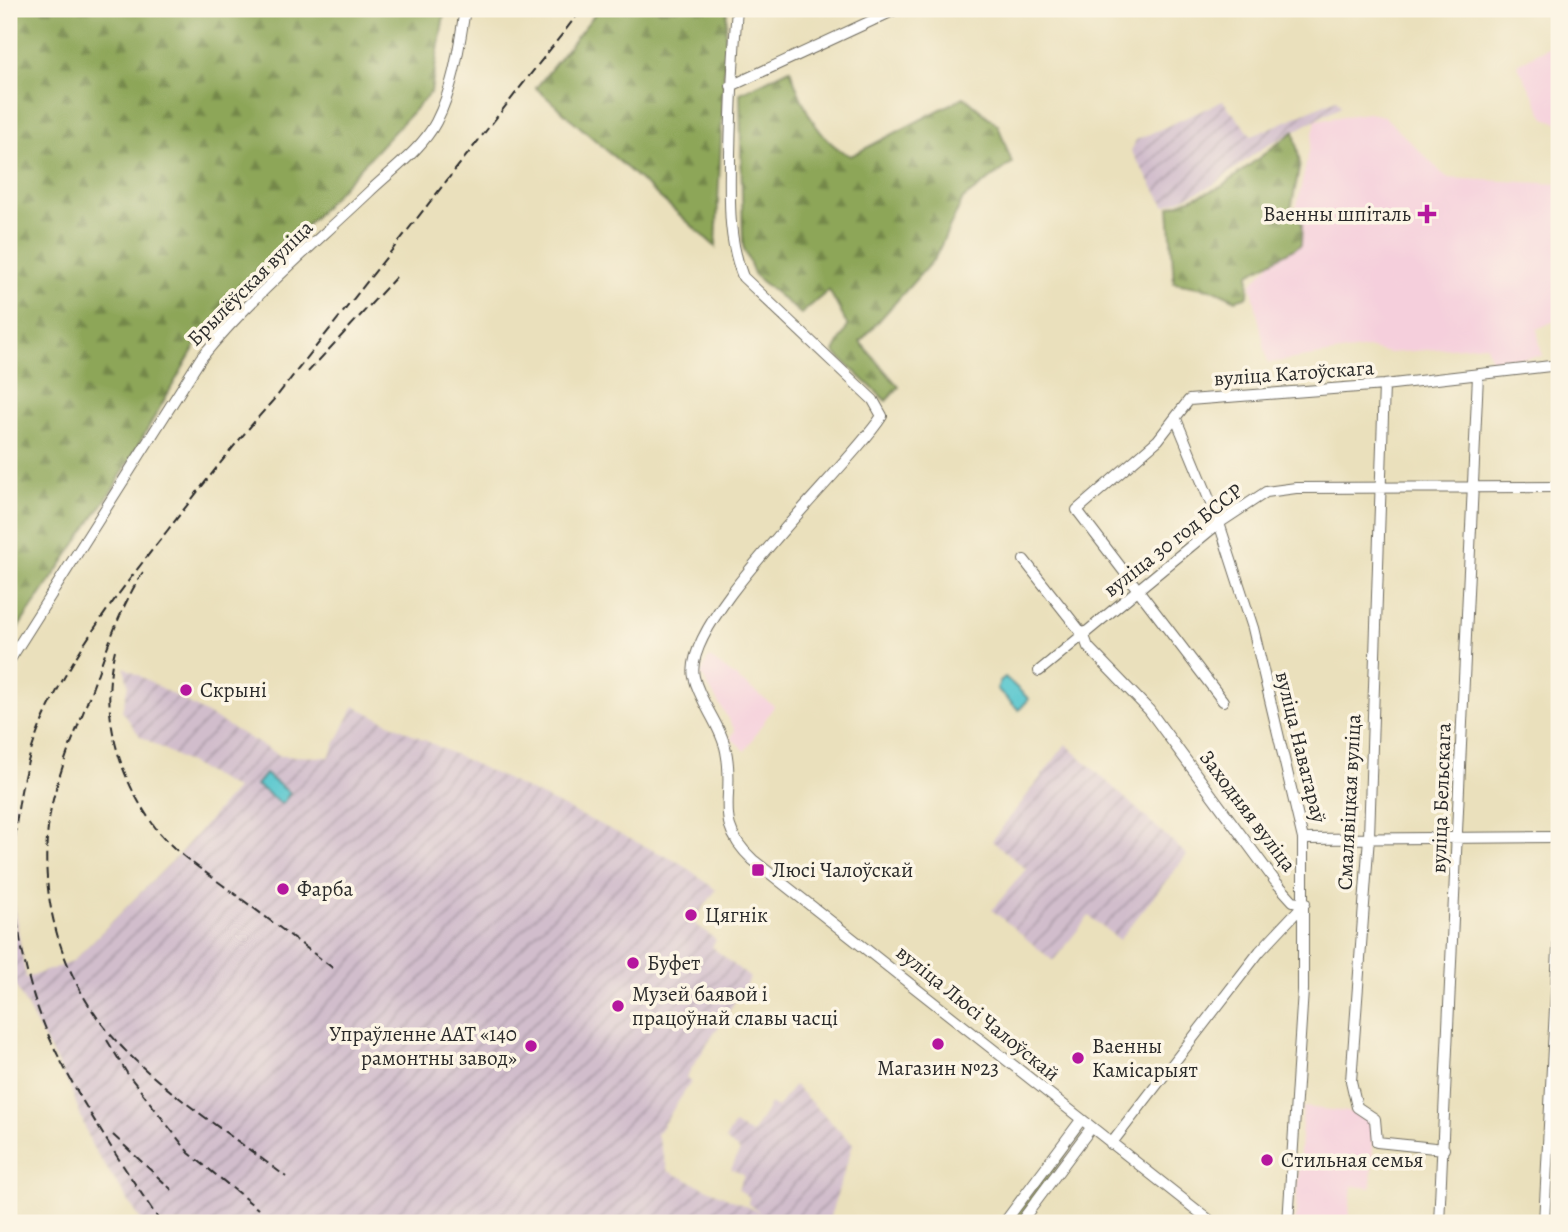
<svg xmlns="http://www.w3.org/2000/svg" width="1568" height="1232" font-family="Alegreya,serif">
  <style>
    .built { fill: #f5cfdc }
    .industrial { fill: url(#industrial-furrows) }
    .grass { fill: url(#grass-tufts); stroke: #6e7646; stroke-width: 2 }
    .forest { fill: url(#forest-firs); stroke: #5c6842; stroke-width: 2 }
    .water { fill: #5bc8cf; stroke: #437a7d; stroke-width: 2 }
    .lines { fill: none; stroke-linecap: round; stroke-linejoin: round }
    .minor-casing { stroke: #6e6a5e; stroke-width: 12 }
    .minor { stroke: #fff; stroke-width: 10 }
    .rail { stroke: #2b2b2b; stroke-width: 2; stroke-dasharray: 10 5; stroke-linecap: butt }
    .poi-dot { fill: #b5179e; stroke: #fcf5e5; stroke-width: 2.5 }
    .labels { text-anchor: middle; dominant-baseline: central; stroke-width: 7; stroke-linejoin: round; paint-order: stroke }
    .poi-label { font-size: 21px; fill: #2b2b2b; stroke: #fcf5e5; text-anchor: start }
    .street-label { font-size: 21px; fill: #2b2b2b; stroke: #fcf5e5 }
  </style>
  <defs>
    <pattern id="industrial-furrows" width="10" height="10" patternUnits="userSpaceOnUse" patternTransform="scale(1.75)"><rect width="10" height="10" fill="#d1bdcc"/><path d="M-1 1l2-2M0 10L10 0M9 11l2-2" fill="none" stroke="#aa9aa6"/></pattern>
    <pattern id="grass-tufts" width="24" height="20" patternUnits="userSpaceOnUse" patternTransform="scale(1.75)"><rect width="24" height="20" fill="#b2c062"/><path d="M3 7l-1-3M5 7V3M7 7l1-3M15 17l-1-3M17 17v-4M19 17l1-3" fill="none" stroke="#919c51"/></pattern>
    <pattern id="forest-firs" width="22" height="20" patternUnits="userSpaceOnUse" patternTransform="scale(1.75)"><rect width="22" height="20" fill="#8da658"/><path d="M5 1l3.5 6h-7zM16 11l3.5 6h-7z" fill="#738749"/></pattern>
  </defs>
  <rect width="100%" height="100%" fill="#fcf5e5"/>
  <filter id="ink" filterUnits="userSpaceOnUse"><feTurbulence type="fractalNoise" baseFrequency=".0143" numOctaves="2"/><feDisplacementMap in="SourceGraphic" scale="14" xChannelSelector="R" yChannelSelector="G"/><feConvolveMatrix kernelMatrix="1 2 1 2 8 2 1 2 1" color-interpolation-filters="sRGB"/></filter>
  <filter id="wash" filterUnits="userSpaceOnUse"><feTurbulence type="fractalNoise" baseFrequency=".00686" numOctaves="4" result="noise"/><feDisplacementMap in="SourceGraphic" scale="28" xChannelSelector="R" yChannelSelector="G"/><feGaussianBlur stdDeviation="1.57" result="paint"/><feColorMatrix in="noise" values="0 0 0 0 0 0 0 0 0 0 0 0 0 0 0 0 0 1.4 0 .05"/><feComposite in="paint" operator="in"/></filter>
  <g filter="url(#wash)">
    <rect width="100%" height="100%" fill="#eae0bc"/>
    <path class="built" d="M1559,41v82l-14,-5 -28,-54z
      M1368,113l16,3 63,62 112,6v135l-22,10 5,27 -51,5 -5,-16 -97,8 -22,-5 -99,15 -17,-79 37,-40 28,-124z
      M709,657l65,49 -29,45 -14,-13 4,-8 -34,-56z
      M1303,1107l55,6 16,10 -3,65 -19,-2 -4,37h-53z"/>
    <path class="industrial" d="M1336,99l5,7 -80,43 -48,36 -48,21 -34,-55 5,-11 87,-39 29,35z
      M124,667l157,89 48,1 25,-51 328,158 34,26 -23,32 23,18 -4,7 38,31 -64,99 5,5 -34,52 11,37 93,42 -13,-9 1,-7 -11,-8 6,-14 -13,-6 9,-18 -15,-11 9,-15 18,9 18,-30 7,4 17,-23 59,59 -25,79h-685l-51,-77 -22,-59 -56,-104 -5,-3v-180l8,5 -7,19 4,4 -1,73 13,77 46,-16 108,-109 56,-64 -96,-53 -18,-25 6,-26z
      M1066,744l121,111 -68,85 -30,-24 -36,45 -61,-51 34,-41 -34,-28z"/>
    <path class="grass" d="M1078,1132l3,3 -66,88h-5z"/>
    <path class="forest" d="M9,9h436l-14,83 -234,251 -84,146 -104,152z
      M599,9h128l-11,238 -180,-159z
      M790,69c12,34 26,71 61,87l113,-59 34,28 14,38 -49,36 -28,59 -75,84 39,45 -13,14 -52,-49 14,-26 -19,-36 -28,24 -46,-38 -12,-30 -3,-153z
      M1294,131l6,33 -9,45 11,15 -1,21 -52,29 -1,22 -12,4 -21,-10 -41,-7 -5,-76 52,-20z"/>
    <path class="water" d="M1005,677l24,22 -10,11 -22,-21 3,-8z
      M265,774l25,19 -8,11 -26,-19z"/>
  </g>
  <g filter="url(#ink)">
    <g class="lines">
      <g class="minor-casing">
        <path id="minor" d="M737,9c-4,48 -6,97 -7,146 0,42 -3,82 13,122l130,123 9,16c-33,52 -201,204 -188,261 6,26 27,48 32,74 10,47 -15,70 27,109l460,363
          M731,86l166,-77
          M1384,385l-15,452 -18,244 6,26 18,12 2,23 67,7
          M1176,419l43,104 34,105 50,211v151l-15,233
          M1024,560l60,76 4,11 61,63 126,171 18,20 12,2
          M9,661l192,-303c50,-61 111,-112 168,-166 22,-21 53,-43 67,-70 18,-35 23,-75 29,-113
          M1039,671l180,-148 47,-31 30,-4 263,-1
          M1223,701l-146,-191 81,-70 31,-40 195,-15 175,-20
          M1303,839l256,-2
          M1111,1144l149,-193 45,-48
          M1004,1223l77,-103
          M1020,1223l71,-95
          M1439,1223l39,-848
          M1544,1223l15,-293"/>
      </g>
      <use href="#minor" class="minor"/>
      <path class="rail" d="M308,372l88,-95
        M143,572c-27,42 -42,95 -60,141 -13,33 -27,67 -33,101 -14,82 12,170 70,231 46,49 112,90 166,132
        M115,650c-16,61 3,127 40,177 18,25 48,43 73,62 35,26 71,53 106,80
        M107,1040l20,33 62,80 69,56
        M113,1135l59,55
        M161,1223c-39,-59 -95,-140 -120,-206 -34,-90 -38,-205 1,-295 31,-71 78,-131 125,-191 36,-46 71,-92 110,-135l305,-387"/>
    </g>
  </g>
  <g class="poi-dot">
    <path d="M1423.5 203.5h7v7h7v7h-7v7h-7v-7h-7v-7h7z"/>
    <circle cx="186" cy="690" r="7"/>
    <rect x="751" y="863" width="14" height="14" rx="3.5"/>
    <circle cx="283" cy="889" r="7"/>
    <circle cx="691" cy="915" r="7"/>
    <circle cx="633" cy="963" r="7"/>
    <circle cx="618" cy="1006" r="7"/>
    <circle cx="938" cy="1044" r="7"/>
    <circle cx="531" cy="1046" r="7"/>
    <circle cx="1078" cy="1058" r="7"/>
    <circle cx="1267" cy="1160" r="7"/>
  </g>
  <g class="labels">
    <g class="poi-label">
      <text x="1411" y="214" text-anchor="end">Ваенны шпіталь</text>
      <text x="200" y="690">Скрыні</text>
      <text x="772" y="870">Люсі Чалоўскай</text>
      <text x="297" y="889">Фарба</text>
      <text x="705" y="915">Цягнік</text>
      <text x="647" y="963">Буфет</text>
      <text x="632" y="994">Музей баявой і<tspan x="632" dy="24">працоўнай славы часці</tspan></text>
      <text x="517" y="1034" text-anchor="end">Упраўленне ААТ «140<tspan x="517" dy="24">рамонтны завод»</tspan></text>
      <text x="1092" y="1046">Ваенны<tspan x="1092" dy="24">Камісарыят</tspan></text>
      <text x="938" y="1068" text-anchor="middle">Магазин №23</text>
      <text x="1281" y="1160">Стильная семья</text>
    </g>
    <g class="street-label">
      <text transform="translate(250 283) rotate(-45)">Брылёўская вуліца</text>
      <text transform="translate(1294 373) rotate(-4)">вуліца Катоўскага</text>
      <text transform="translate(1173 540) rotate(-38)">вуліца 30 год БССР</text>
      <text transform="translate(1301 747) rotate(76)">вуліца Наватараў</text>
      <text transform="translate(1441 798) rotate(-88)">вуліца Бельскага</text>
      <text transform="translate(1349 802) rotate(-87)">Смалявіцкая вуліца</text>
      <text transform="translate(1248 811) rotate(53)">Заходняя вуліца</text>
      <text transform="translate(978 1013) rotate(39)">вуліца Люсі Чалоўскай</text>
    </g>
  </g>
  <rect width="1568" height="1232" fill="none" stroke="#fcf5e5" stroke-width="35"/>
</svg>
